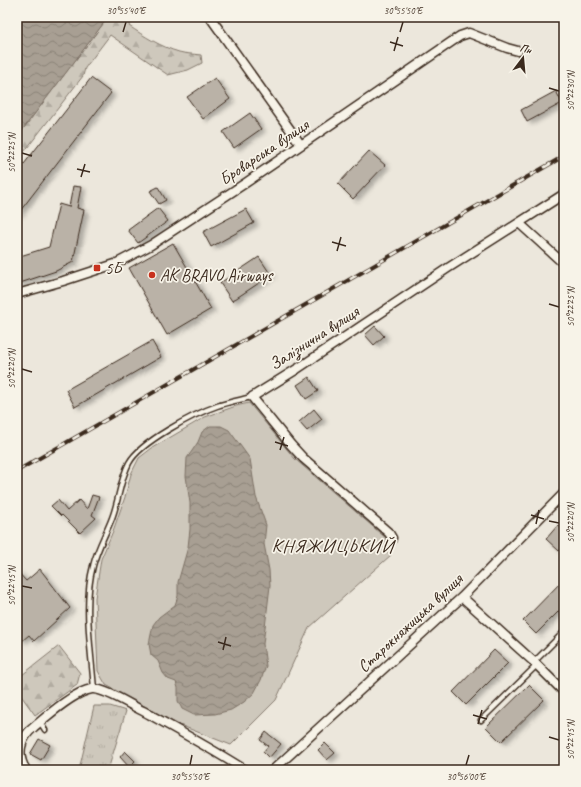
<svg xmlns="http://www.w3.org/2000/svg" width="581" height="787" font-family="Caveat,sans-serif">
  <style>
    .grass { fill: url(#grass-tufts); stroke: #84796d }
    .forest { fill: url(#forest-firs); stroke: #84796d }
    .park { fill: #cec8bc; stroke: #84796d }
    .water { fill: url(#water-waves); stroke: #7c7064 }
    .building { fill: #bab2a7; stroke: #3b2a1e; filter: url(#shadow) }
    .lines { fill: none; stroke-linecap: round; stroke-linejoin: round }
    .service-casing { stroke: #3b2a1e; stroke-width: 7 }
    .minor-casing { stroke: #3b2a1e; stroke-width: 11 }
    .service { stroke: #f7f3e8; stroke-width: 4 }
    .minor { stroke: #f7f3e8; stroke-width: 8 }
    .rail-casing { stroke: #3b2a1e; stroke-width: 4 }
    .rail { stroke: #f7f3e8; stroke-width: 2.5; stroke-dasharray: 8; stroke-linecap: butt }
    .ticks { fill: none; stroke: #3b2a1e; stroke-width: 1.5 }
    .poi-dot { fill: #c8321e; stroke: #f7f3e8; stroke-width: 1.5 }
    .labels { text-anchor: middle; dominant-baseline: central; stroke-width: 3.5; stroke-linejoin: round; paint-order: stroke }
    .street-label { font-size: 17px; fill: #3b2a1e; stroke: #f7f3e8 }
    .poi-label { font-size: 17px; fill: #3b2a1e; stroke: #f7f3e8; text-anchor: start }
    .quarter-label { font-size: 19px; letter-spacing: 1px; fill: #3b2a1e; stroke: #f7f3e8 }
    .neatline { fill: none; stroke: #3b2a1e; stroke-width: 1.5 }
    .ticks-label { font-size: 10px; text-anchor: middle; fill: #3b2a1e }
  </style>
  <defs>
    <pattern id="grass-tufts" width="24" height="20" patternUnits="userSpaceOnUse"><rect width="24" height="20" fill="#cec8bc"/><path d="M3 7l-1-3M5 7V3M7 7l1-3M15 17l-1-3M17 17v-4M19 17l1-3" fill="none" stroke="#b2aca1"/></pattern>
    <pattern id="forest-firs" width="22" height="20" patternUnits="userSpaceOnUse"><rect width="22" height="20" fill="#cec8bc"/><path d="M5 1l3.5 6h-7zM16 11l3.5 6h-7z" fill="#b2aca1"/></pattern>
    <pattern id="water-waves" width="16" height="10" patternUnits="userSpaceOnUse"><rect width="16" height="10" fill="#a89f93"/><path d="M0 5q4-4 8 0t8 0" fill="none" stroke="#8a8277"/></pattern>
    <filter id="shadow"><feDropShadow dx="4.5" dy="2.5" stdDeviation="2" flood-color="#0004"/></filter>
  </defs>
  <rect width="100%" height="100%" fill="#ece7dc"/>
  <filter id="ink" filterUnits="userSpaceOnUse"><feTurbulence type="fractalNoise" baseFrequency=".025" numOctaves="2"/><feDisplacementMap in="SourceGraphic" scale="8" xChannelSelector="R" yChannelSelector="G"/><feConvolveMatrix kernelMatrix="1 2 1 2 8 2 1 2 1" color-interpolation-filters="sRGB"/></filter>
  <g filter="url(#ink)">
    <path class="grass" d="M94,706h16l16,5 -18,59h-29z"/>
    <path class="forest" d="M106,17h29l-6,9c15,10 32,21 50,26 7,2 15,2 22,3l1,8 -14,7 -20,5 -58,-40 -25,33 -2,8 -66,85v-24l89,-117z
      M59,646l21,27 -3,12 -42,30 -18,-25v-6l5,-9z"/>
    <path class="park" d="M249,403l46,56 92,80 -4,8 8,8 -82,73 -33,72 -45,45 -54,-21 -71,-39 -8,-14 -3,-73 6,-39 12,-28 12,-34 6,-23 8,-16 13,-10 53,-31 31,-11z"/>
    <path class="water" d="M17,17h89v3l-89,117z
      M210,426h11l8,4 21,29 6,38 10,28 -2,19 5,26 1,16 -7,58 3,22 -5,14 -7,13 -10,9 -13,8 -16,4 -21,1 -12,-6 -4,-8v-13l-2,-6 -8,-3 -5,-6 -5,-12 -7,-6 -2,-11 4,-19 6,-8 16,-12 3,-9v-14l10,-35 2,-18v-26l-4,-27 1,-18 5,-7 6,-9 4,-10z"/>
    <path class="building" d="M91,78l20,15 -94,122v-42z
      M215,78l15,21 -27,20 -16,-22z
      M556,91l6,12 -35,19 -6,-12z
      M250,113l11,16 -27,19 -11,-16z
      M369,151l16,14 -32,34 -15,-15z
      M73,186l8,1 -4,21 7,2 -11,52 -17,9 -39,13v-27l32,-10 10,-43 10,3z
      M158,187l8,13 -7,4 -9,-13z
      M158,208l10,13 -30,22 -10,-13z
      M246,209l8,14 -43,24 -8,-15z
      M173,243l38,66 -44,26 -38,-67z
      M259,257l12,18 -39,26 -12,-18z
      M375,326l9,10 -10,9 -9,-10z
      M152,341l9,16 -86,50 -9,-17z
      M309,377l9,14 -12,8 -9,-14z
      M314,409l8,10 -15,12 -8,-9z
      M92,495l7,2 -7,18 4,3 -16,15 -18,-18 -1,1 -10,-10 7,-6 9,11 12,-11 8,9z
      M558,525l6,6v14l-5,6 -13,-12z
      M40,569l30,39 -36,33 -5,-6 -7,6 -5,-6v-64l9,10z
      M564,579v27l-28,28 -13,-13z
      M494,650l14,13 -42,42 -13,-13z
      M529,685l15,15 -43,42 -15,-15z
      M266,732l15,12 -12,14 -6,-6 5,-6 -8,-6z
      M39,739l11,6 -9,15 -11,-6z
      M325,743l10,10 -8,7 -9,-10z
      M125,751l10,10 -6,6 -9,-10z"/>
    <g class="lines">
      <g class="service-casing">
        <path id="service" d="M534,662l30,-30
          M94,689c-3,-39 -11,-86 -1,-123 4,-17 13,-32 19,-48 7,-18 8,-38 17,-55 11,-21 65,-49 88,-57 11,-4 23,-6 35,-9
          M481,720l56,-55
          M40,722l5,8"/>
      </g>
      <g class="minor-casing">
        <path id="minor" d="M210,17l91,128
          M519,223l45,41
          M17,294l46,-13 52,-17 36,-19 96,-63 213,-146 9,-3 38,15 11,3
          M391,541l1,-3 -3,-5 -72,-63 -14,-12 -12,-13 -39,-48 45,-28 151,-101 116,-74
          M462,597l72,65 30,30
          M26,770c-10,-15 -6,-32 8,-43 13,-11 41,-36 58,-38 13,-1 40,17 53,23 34,19 67,37 100,58
          M273,770l189,-173 102,-104"/>
      </g>
      <use href="#service" class="service"/>
      <use href="#minor" class="minor"/>
      <g class="rail-casing">
        <path id="rail" d="M17,471l547,-315"/>
      </g>
      <use href="#rail" class="rail"/>
    </g>
  </g>
  <path class="ticks" d="M123,32l3,-10M400,32l3,-10M390,42l13,4M394,51l4,-14M549,88l10,3M22,153l10,3M77,169l13,3M81,177l4,-13M332,242l14,4M337,251l4,-14M549,304l10,3M22,369l10,3M275,442l13,4M280,450l4,-13M531,515l13,4M549,521l10,2M536,524l3,-14M22,586l10,2M218,642l13,4M223,650l3,-13M473,715l14,4M478,724l4,-14M549,737l10,3M190,765l2,-10M466,765l3,-10"/>
  <g class="poi-dot">
    <rect x="93" y="264" width="8" height="8" rx="2"/>
    <circle cx="152" cy="275" r="4"/>
  </g>
  <g class="labels">
    <g class="street-label">
      <text transform="translate(264 152) rotate(-34)">Броварська вулиця</text>
      <text transform="translate(314 338) rotate(-33)">Залізнична вулиця</text>
      <text transform="translate(410 623) rotate(-43)">Старокняжицька вулиця</text>
    </g>
    <g class="poi-label">
      <text x="105" y="268">5Б</text>
      <text x="160" y="275">АК BRAVO Airways</text>
    </g>
    <g class="quarter-label">
      <text x="333" y="546">КНЯЖИЦЬКИЙ</text>
    </g>
  </g>
  <rect width="581" height="787" fill="none" stroke="#f7f3e8" stroke-width="44"/>
  <g transform="translate(523 58) rotate(16)" stroke="#f7f3e8" stroke-width="3" paint-order="stroke">
  <path d="M0-3L7 15L0 10L-7 15Z" fill="#3b2a1e"/>
  <text y="-6" font-size="11" font-weight="bold" text-anchor="middle" fill="#3b2a1e">Пн</text>
  </g>
  <rect x="22" y="22" width="537" height="743" class="neatline"/>
  <g class="ticks-label">
    <text x="126" y="14">30°55'40"E</text>
    <text x="403" y="14">30°55'50"E</text>
    <text transform="translate(570 91) rotate(-90)" y="4">50°22'30"N</text>
    <text transform="translate(11 153) rotate(-90)" y="4">50°22'25"N</text>
    <text transform="translate(570 307) rotate(-90)" y="4">50°22'25"N</text>
    <text transform="translate(11 369) rotate(-90)" y="4">50°22'20"N</text>
    <text transform="translate(570 523) rotate(-90)" y="4">50°22'20"N</text>
    <text transform="translate(11 586) rotate(-90)" y="4">50°22'15"N</text>
    <text transform="translate(570 740) rotate(-90)" y="4">50°22'15"N</text>
    <text x="190" y="780">30°55'50"E</text>
    <text x="466" y="780">30°56'00"E</text>
  </g>
</svg>
